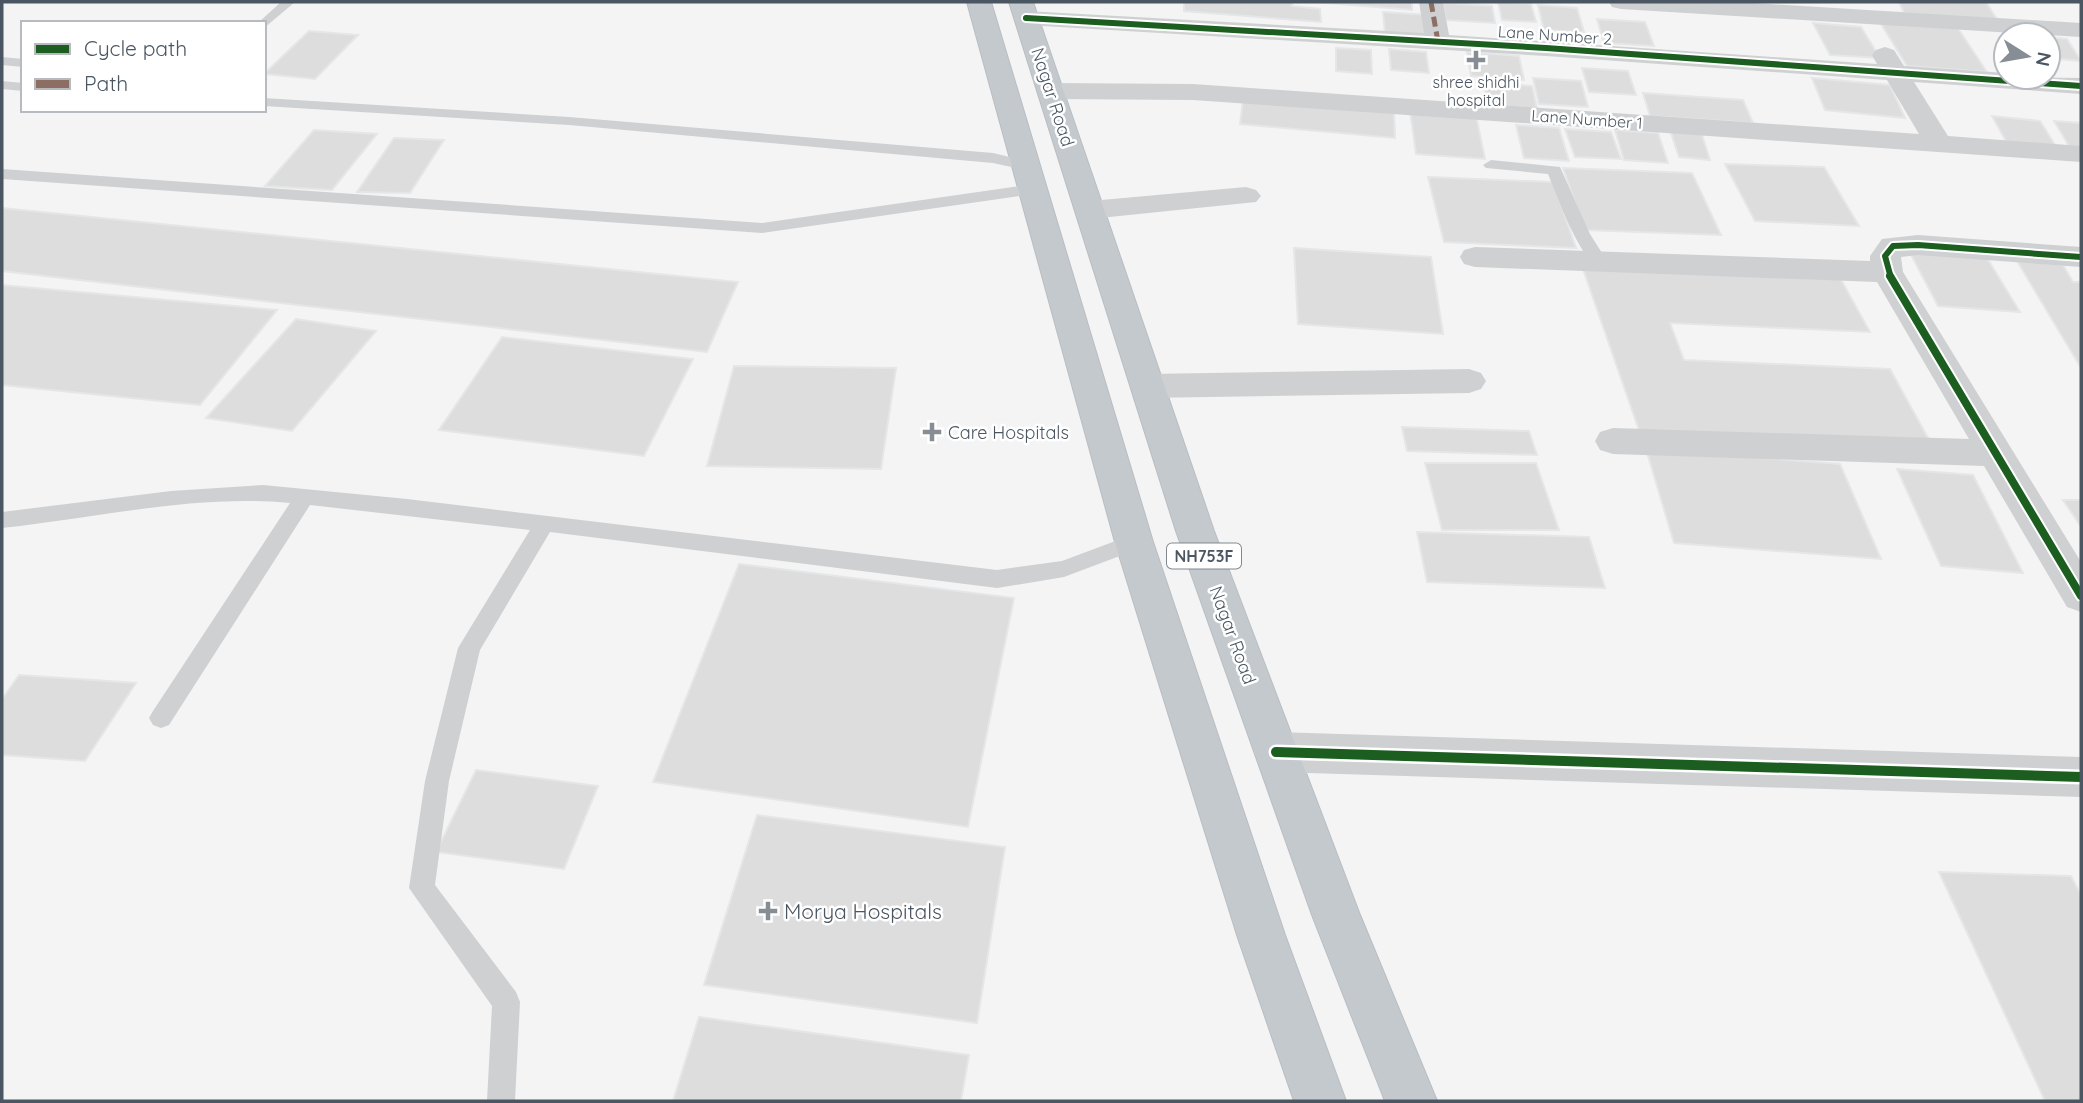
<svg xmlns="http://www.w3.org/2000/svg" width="2083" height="1103" font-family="Quicksand,sans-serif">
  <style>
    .building { fill: #ddddde; stroke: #e5e6e7; stroke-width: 2 }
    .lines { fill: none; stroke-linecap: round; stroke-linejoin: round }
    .trunk-casing { stroke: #b9bec3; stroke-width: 2 }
    .service { fill: #ced0d2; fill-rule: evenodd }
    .minor { fill: #ced0d2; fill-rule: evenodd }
    .trunk { fill: #c4c9cd; fill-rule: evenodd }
    .quiet { stroke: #8d6e63; stroke-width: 5; stroke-dasharray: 10 5; stroke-linecap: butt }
    .cycleway-far2-casing { stroke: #fff; stroke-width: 10 }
    .cycleway-far1-casing { stroke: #fff; stroke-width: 12 }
    .cycleway-casing { stroke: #fff; stroke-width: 15 }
    .cycleway-far2 { stroke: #1b5e20; stroke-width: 6 }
    .cycleway-far1 { stroke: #1b5e20; stroke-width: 8 }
    .cycleway { stroke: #1b5e20; stroke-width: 10 }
    .poi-dot { fill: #868d94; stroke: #fff; stroke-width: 2.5 }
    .labels { text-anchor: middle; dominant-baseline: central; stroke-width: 5; stroke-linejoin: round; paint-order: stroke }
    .far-street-label { font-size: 16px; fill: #4a5661; stroke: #fff }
    .far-poi-label { font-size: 16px; fill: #4a5661; stroke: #fff }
    .shield { fill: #fff; stroke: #808990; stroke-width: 2 }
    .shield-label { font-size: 16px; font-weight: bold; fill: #4a5661 }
    .street-label { font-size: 18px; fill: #4a5661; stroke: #fff }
    .poi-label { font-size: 18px; fill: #4a5661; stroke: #fff; text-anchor: start }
    .near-poi-label { font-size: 21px; fill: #4a5661; stroke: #fff; text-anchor: start }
  </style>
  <rect width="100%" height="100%" fill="#f4f4f4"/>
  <path class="building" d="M1184,2h109l-1,4 28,3 1,13 -137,-11z
    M1316,2h96v8l-97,-8z
    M1498,2l33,2 5,18 -34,-2z
    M1899,2h87l12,19 -94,-8z
    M1443,3l49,3 3,17 -49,-3z
    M1538,5l39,3 7,24 -40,-2z
    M1383,12l47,3 3,21 -48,-3z
    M1597,19l48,3 9,24 -50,-3z
    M1880,22l77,5 30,45 -80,-6z
    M1813,23l48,4 19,31 -50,-3z
    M309,31l49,4 -43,44 -51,-5z
    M2048,37l19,2 14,22 -33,-3z
    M1336,48l35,2 1,24 -36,-3z
    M1389,49l37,3 3,21 -38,-3z
    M1467,52l52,4 5,24 -53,-4z
    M1582,68l46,3 8,24 -47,-3z
    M1533,78l48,3 7,26 -49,-3z
    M1812,78l78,7 15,33 -80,-8z
    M1484,83l48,3 6,27 -50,-4z
    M1643,93l100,7 10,23 -103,-7z
    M1243,100l151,13 1,25 -155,-14z
    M1410,111l66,4 9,44 -69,-5z
    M1992,116l48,5 17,27 -50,-5z
    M2054,121l27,2v28h-9z
    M1516,125l43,3 10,33 -45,-3z
    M1565,129l46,3 10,27 -46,-2z
    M314,130l63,4 -45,56 -67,-4z
    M1615,130l43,3 10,30 -44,-3z
    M1670,130l31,2 9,28 -31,-3z
    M394,138l50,2 -34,53 -53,-1z
    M1725,164l99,3 35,59 -104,-5z
    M1563,168l129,5 29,62 -136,-5z
    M1428,177l125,5 23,66 -132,-6z
    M2,208l736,74 -31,70 -705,-81z
    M1907,247l77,6 36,59 -82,-6z
    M1294,248l137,9 12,77 -145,-10z
    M2017,261l46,4 10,17h8v86z
    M1582,266l257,10 31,56 -200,-9 14,37 206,9 43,78 -293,-14z
    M2,285l275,25 -77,95 -198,-20z
    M296,319l80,12 -84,100 -86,-13z
    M502,337l191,22 -49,97 -205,-26z
    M734,366l162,2 -15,101 -174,-3z
    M1402,427l127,4 8,24 -130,-4z
    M1646,449l194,15 41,95 -207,-16z
    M1425,463h111l23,67h-117z
    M1897,469l76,6 50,98 -82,-7z
    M2063,500h18v27z
    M1417,532l172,5 16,51 -178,-6z
    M739,564l275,34 -46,229 -315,-45z
    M19,675l117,8 -51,78 -83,-6v-56z
    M476,770l122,16 -34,83 -128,-17z
    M757,815l248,32 -28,176 -273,-38z
    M1939,872l132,4 10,19v206h-36z
    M699,1017l270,38 -8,46h-288z"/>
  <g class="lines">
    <g class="trunk-casing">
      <path id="trunk" d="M967,2h24l162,540 132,393 61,166h-52l-57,-166 -122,-393z
        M1009,2h24l181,529 146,384 77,186h-52l-73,-186 -136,-384z"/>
    </g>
    <path class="service" d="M281,2h14l-31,26v-5h-6z
      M2,57l21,2v8l-21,-2z
      M2,81l21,2v8l-21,-2z
      M264,98l305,19 424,36 37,9 3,3 -8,5 -32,-7 -424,-38 -305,-19z
      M1491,160l69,7 30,67 17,27 -2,4 -6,1c-19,-5 -43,-73 -51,-92l-62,-6 -3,-3z
      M2,169l760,54 272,-39 8,5 -8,5 -272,39 -760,-54z
      M263,485l144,14 590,71 65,-9 72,-27 7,2 3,6 -3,6 -77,29 -67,11 -447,-56 -70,118 -31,131 -14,104 81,107 4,10 -5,99h-28l5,-95 -83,-118 16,-107 33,-133 72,-118 -220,-25 -141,220 -8,3 -8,-3 -4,-7 4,-7 137,-208c-95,-9 -194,15 -288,25v-16l169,-21z"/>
    <path class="minor" d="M1419,2h24l6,33 428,29 -5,-9 4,-5 9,-3 9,3 10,16 102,7v4l75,1v16l-167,-12 34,54 133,10v16l-888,-62 -142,-1 -9,-2 -4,-6 4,-6 9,-2 142,1 726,50 -32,-54 -341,-24 -520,-31 -9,-2 -3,-5 3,-5 9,-2 398,22z
      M1609,2h128l344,21v14l-460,-28 -9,-2z
      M1246,187l10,3 5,6 -5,6 -166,17 -10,-3 -5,-6 5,-6 10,-3z
      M1918,235l163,12v20l-163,-12 -17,2 2,15 178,290v50l-14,-5 -83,-141 -371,-12 -13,-4 -5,-9 5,-9 13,-4 356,11 -92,-157 -402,-15 -11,-3 -4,-7 4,-7 11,-3 395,14v-5l12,-17z
      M1469,369l12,4 5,8 -5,8 -12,4 -322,5 -12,-4 -5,-8 5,-8 12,-4z
      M1276,732l805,25v40l-805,-25 -15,-6 -7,-14 7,-14z"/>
    <use href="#trunk" class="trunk"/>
    <path class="quiet" d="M1431,2l7,40"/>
    <g class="cycleway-far2-casing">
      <path id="cycleway-far2" d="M1026,18l520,30 535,38
        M1891,278l-6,-22 8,-10 25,-1 163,12"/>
    </g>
    <g class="cycleway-far1-casing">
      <path id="cycleway-far1" d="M1890,276l191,320"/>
    </g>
    <g class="cycleway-casing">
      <path id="cycleway" d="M1276,752l805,25"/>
    </g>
    <use href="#cycleway-far2" class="cycleway-far2"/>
    <use href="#cycleway-far1" class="cycleway-far1"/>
    <use href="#cycleway" class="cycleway"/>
  </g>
  <g class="poi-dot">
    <path d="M1472.5 49.5h7v7h7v7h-7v7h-7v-7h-7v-7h7z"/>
    <path d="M928.5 421.5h7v7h7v7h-7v7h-7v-7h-7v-7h7z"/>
    <path d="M764.5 900.5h7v7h7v7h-7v7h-7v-7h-7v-7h7z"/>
  </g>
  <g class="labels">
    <g class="far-street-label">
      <text transform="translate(1555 35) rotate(4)">Lane Number 2</text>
      <text transform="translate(1587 119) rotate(4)">Lane Number 1</text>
    </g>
    <g class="far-poi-label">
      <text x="1476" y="82">shree shidhi<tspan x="1476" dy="18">hospital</tspan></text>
    </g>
    <rect class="shield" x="1167" y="543.5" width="74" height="25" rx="5"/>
    <g class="shield-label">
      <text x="1204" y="556">NH753F</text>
    </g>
    <g class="street-label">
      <text transform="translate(1053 97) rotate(72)">Nagar Road</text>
      <text transform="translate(1233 635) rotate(70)">Nagar Road</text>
    </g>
    <g class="poi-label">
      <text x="948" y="432">Care Hospitals</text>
    </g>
    <g class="near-poi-label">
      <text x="784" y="911">Morya Hospitals</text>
    </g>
  </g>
  <rect width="2083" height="1103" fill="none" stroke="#4a5661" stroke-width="7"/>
  <rect x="21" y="21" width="245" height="91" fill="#ffffff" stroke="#b7bbc0" stroke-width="2"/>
  <rect x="35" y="44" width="35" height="10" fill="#1b5e20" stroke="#b7bbc0" stroke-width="2"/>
  <text x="84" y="56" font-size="21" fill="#4a5661">Cycle path</text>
  <rect x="35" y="79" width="35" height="10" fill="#8d6e63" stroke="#b7bbc0" stroke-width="2"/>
  <text x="84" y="91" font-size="21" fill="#4a5661">Path</text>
  <g transform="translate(2027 56) rotate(101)"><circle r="33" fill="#ffffff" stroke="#b7bbc0" stroke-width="2"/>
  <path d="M0-5L12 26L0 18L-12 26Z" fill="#868d94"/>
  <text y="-10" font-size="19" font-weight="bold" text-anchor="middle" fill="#4a5661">N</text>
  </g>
</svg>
